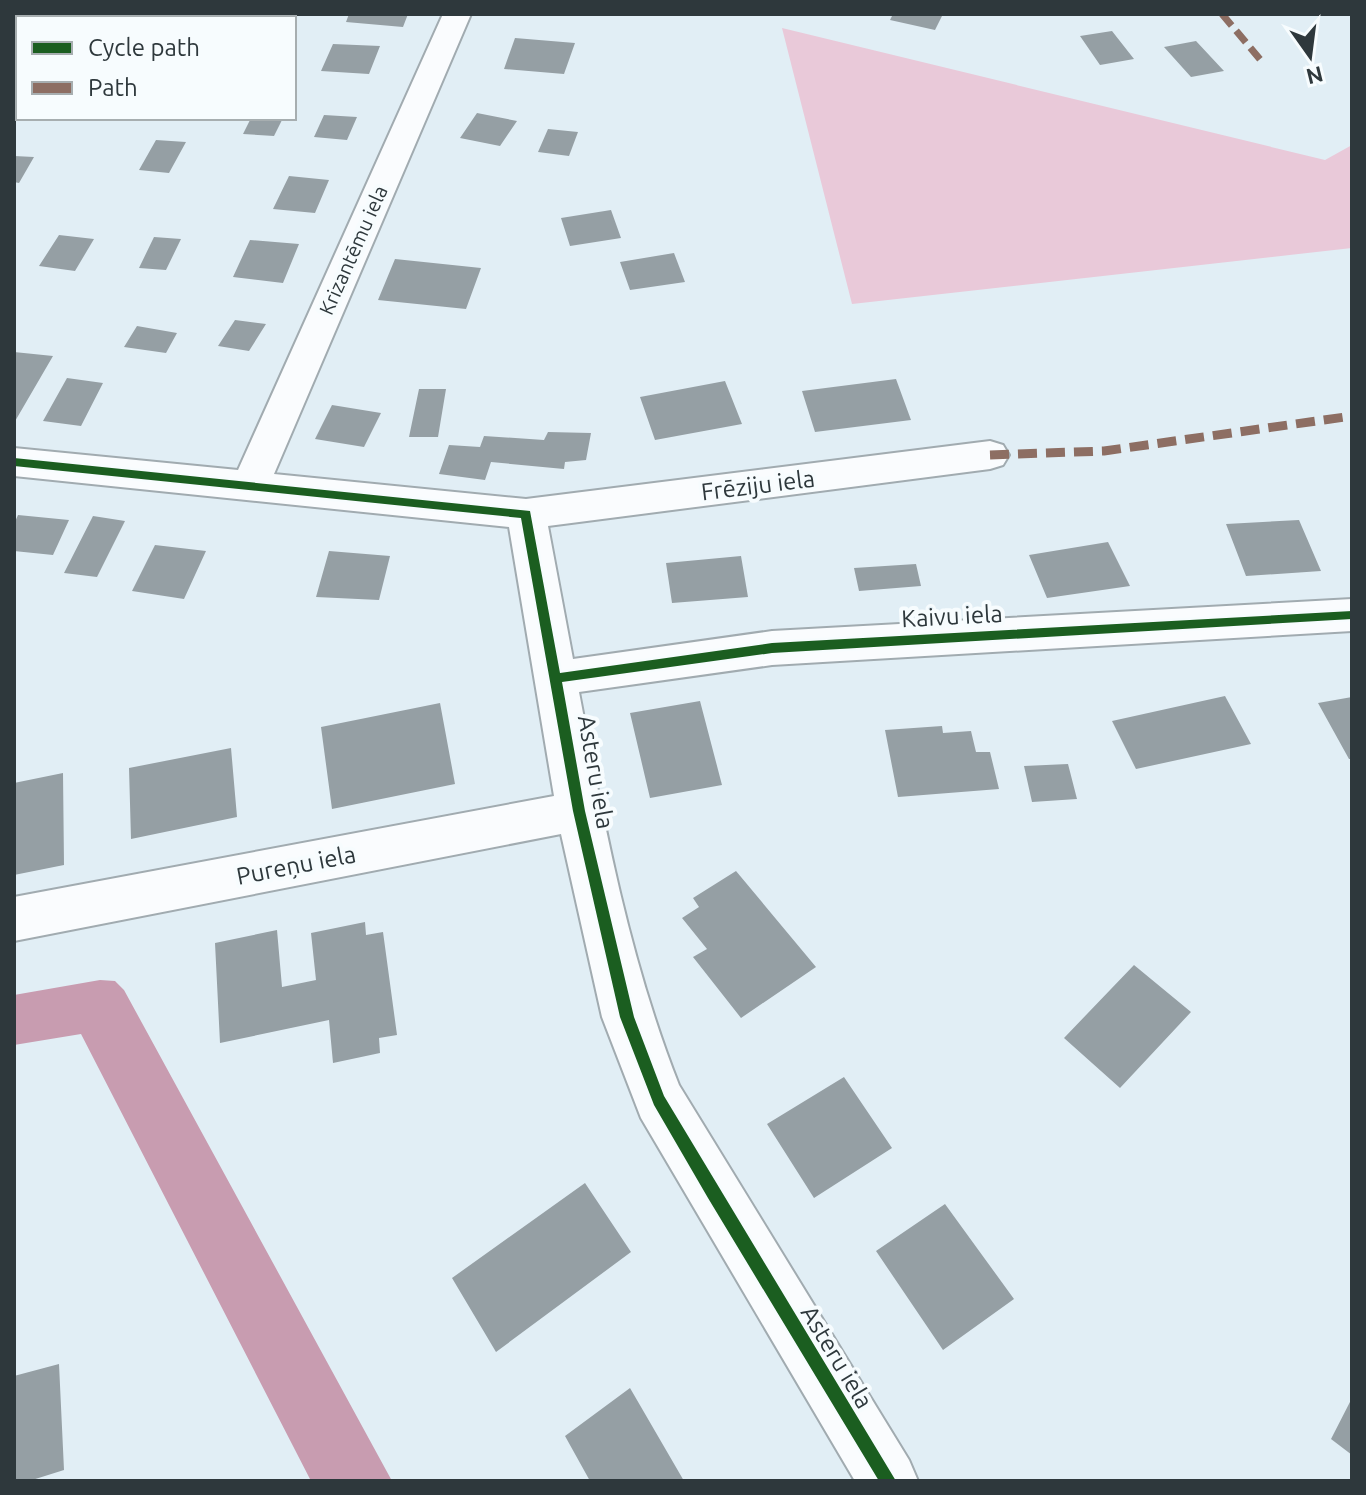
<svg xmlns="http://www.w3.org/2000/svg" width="1366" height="1495" font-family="Ubuntu,sans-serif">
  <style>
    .green { fill: #e9c9d9 }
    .water { fill: #c89cb0 }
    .building { fill: #959fa4 }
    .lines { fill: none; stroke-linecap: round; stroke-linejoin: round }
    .minor-casing { stroke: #a1abb0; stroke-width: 4 }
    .minor { fill: #fafcfe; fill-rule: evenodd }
    .quiet-far1 { stroke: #8d6e63; stroke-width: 7; stroke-dasharray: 15 7; stroke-linecap: butt }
    .quiet { stroke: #8d6e63; stroke-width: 9; stroke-dasharray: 19 9; stroke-linecap: butt }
    .cycleway-casing { stroke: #f7fcfe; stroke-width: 5 }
    .cycleway { fill: #1b5e20; fill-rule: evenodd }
    .labels { text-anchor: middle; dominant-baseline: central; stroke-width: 8; stroke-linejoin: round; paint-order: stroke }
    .far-street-label { font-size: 20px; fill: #2e383c; stroke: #f7fcfe }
    .street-label { font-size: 24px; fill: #2e383c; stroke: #f7fcfe }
  </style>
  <rect width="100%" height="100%" fill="#e1eef5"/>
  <path class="green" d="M782,28l543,132 27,-15v103l-500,56z"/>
  <path class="water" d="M100,980l15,1 9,9 268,491h-81l-230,-447 -67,11v-50z"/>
  <path class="building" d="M349,14h59l-5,13 -57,-5z
    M893,14h50l-8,16 -45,-10z
    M1112,31l22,28 -34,6 -20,-29z
    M515,38l60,5 -11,31 -60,-5z
    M1196,41l28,30 -33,6 -27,-30z
    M333,44l47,2 -11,28 -48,-3z
    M477,113l40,8 -17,25 -40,-8z
    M324,115l33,2 -10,23 -33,-3z
    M251,118h32l-9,18 -31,-2z
    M548,129l30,3 -9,24 -31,-4z
    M156,140l30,2 -17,31 -30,-3z
    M14,156l20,1 -15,26 -5,-1z
    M289,176l40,4 -14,33 -42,-4z
    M611,210l10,28 -51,8 -9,-28z
    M59,235l35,4 -19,32 -36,-5z
    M154,237l27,2 -15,31 -27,-2z
    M250,240l49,4 -16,39 -50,-6z
    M674,253l11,29 -55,8 -10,-28z
    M395,259l86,9 -15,41 -88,-9z
    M235,320l31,4 -17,27 -31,-5z
    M137,326l40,7 -11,20 -42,-6z
    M14,352l39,4 -39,67z
    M67,378l36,5 -22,43 -38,-5z
    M896,379l15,41 -96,12 -13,-41z
    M725,381l17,43 -87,16 -15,-43z
    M419,389h27l-8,48h-29z
    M332,405l49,8 -17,34 -49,-8z
    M548,432l43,1 -5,27 -21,2 -1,7 -73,-7 -6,18 -46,-6 10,-29 31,2 4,-11 60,4z
    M18,515l51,5 -16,35 -39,-4v-27z
    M93,516l32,5 -28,56 -33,-4z
    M1299,520l22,51 -75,5 -20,-52z
    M1108,542l22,44 -83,12 -18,-43z
    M155,545l51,6 -22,48 -52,-8z
    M329,551l61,5 -11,44 -63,-3z
    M741,556l7,41 -76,6 -6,-40z
    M916,564l5,22 -62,5 -5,-23z
    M1225,696l26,48 -115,25 -24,-48z
    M1352,697v62h-3l-31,-56z
    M700,701l22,84 -72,13 -20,-85z
    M440,703l15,81 -123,25 -11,-82z
    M942,726l1,7 28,-2 5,21h14l9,37 -101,8 -13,-67z
    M231,748l6,69 -106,22 -2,-71z
    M1068,764l9,35 -45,3 -8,-36z
    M63,773l1,92 -50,10v-92z
    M736,871l80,96 -75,51 -48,-61 14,-8 -25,-31 17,-11 -6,-9z
    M365,922l1,13 17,-3 14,103 -18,3 1,15 -47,10 -4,-43 -109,23 -5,-100 62,-13 5,57 34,-7 -5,-47z
    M1134,965l57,47 -71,76 -56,-50z
    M844,1077l48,71 -78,50 -47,-74z
    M585,1183l46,69 -135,100 -44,-74z
    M945,1204l69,95 -71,51 -67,-99z
    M59,1364l5,106 -35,11h-15v-105z
    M630,1388l54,93h-94l-25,-45z
    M1352,1398v57l-21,-16z"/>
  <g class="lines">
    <g class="minor-casing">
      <path id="minor" d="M103,14h40l-2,4h-41z
        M443,14h28l-197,460 252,25 464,-58 13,4 6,10 -6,10 -13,4 -442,57 25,133 199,-28 580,-32v32l-580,34 -193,27c25,132 50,267 100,393l230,375 9,21h-63l-214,-363 -39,-101 -41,-183 -547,107v-44l540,-101 -45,-269 -495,-51v-28l224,22z
        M14,30h4v18h-4z"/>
    </g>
    <use href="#minor" class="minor"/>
    <path class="quiet-far1" d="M1222,14l42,50"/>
    <path class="quiet" d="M990,455l114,-4 248,-35"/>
    <g class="cycleway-casing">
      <path id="cycleway" d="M14,458l516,53 30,162 212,-30 580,-32v8l-580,34 -210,29 23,129 49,206 30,79 232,385h-17l-171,-283 -54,-93 -34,-88 -47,-206 -52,-293 -507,-52z"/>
    </g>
    <use href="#cycleway" class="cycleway"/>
  </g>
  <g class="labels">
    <g class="far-street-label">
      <text transform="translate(353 250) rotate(-66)">Krizantēmu iela</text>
    </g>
    <g class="street-label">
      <text transform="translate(758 485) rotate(-7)">Frēziju iela</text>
      <text transform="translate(952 616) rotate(-3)">Kaivu iela</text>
      <text transform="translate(596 772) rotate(80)">Asteru iela</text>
      <text transform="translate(296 865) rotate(-11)">Pureņu iela</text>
      <text transform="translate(837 1357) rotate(59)">Asteru iela</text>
    </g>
  </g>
  <rect width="1366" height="1495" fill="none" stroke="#2e383c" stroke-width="32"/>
  <rect x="16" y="16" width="280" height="104" fill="#f7fcfe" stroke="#a7aeb0" stroke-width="2"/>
  <rect x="32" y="42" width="40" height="12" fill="#1b5e20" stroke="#a7aeb0" stroke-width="2"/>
  <text x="88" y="56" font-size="24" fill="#2e383c">Cycle path</text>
  <rect x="32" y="82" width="40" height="12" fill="#8d6e63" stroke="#a7aeb0" stroke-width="2"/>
  <text x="88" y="96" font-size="24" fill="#2e383c">Path</text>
  <g transform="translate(1310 56) rotate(166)" stroke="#f7fcfe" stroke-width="6" paint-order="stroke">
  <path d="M0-6L14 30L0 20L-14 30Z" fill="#2e383c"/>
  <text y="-12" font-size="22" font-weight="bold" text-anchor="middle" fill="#2e383c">N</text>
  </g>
</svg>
